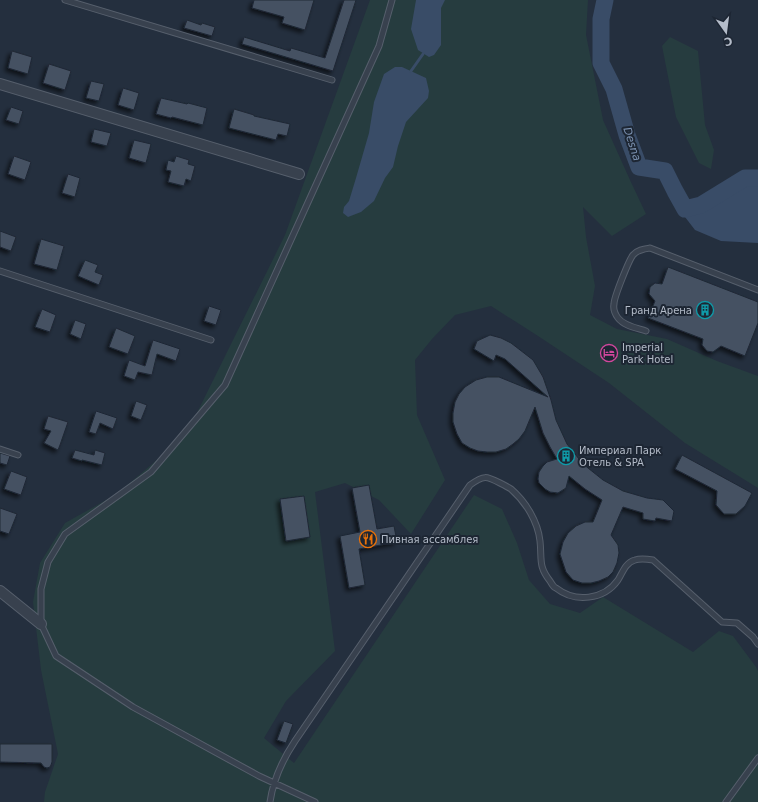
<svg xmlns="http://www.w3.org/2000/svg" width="758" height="802" font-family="'DejaVu Sans',sans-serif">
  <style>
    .green { fill: #263c3f }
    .water { fill: #394c67 }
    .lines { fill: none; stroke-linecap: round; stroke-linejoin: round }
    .stream { stroke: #394c67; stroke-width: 3 }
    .river { stroke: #394c67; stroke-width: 17 }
    .building { fill: #455162; stroke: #1f2835; filter: url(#shadow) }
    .lane-casing { stroke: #565f6c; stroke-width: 7 }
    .street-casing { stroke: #565f6c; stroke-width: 12 }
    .lane { stroke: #38414e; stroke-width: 5 }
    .street { stroke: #38414e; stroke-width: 10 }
    .labels { text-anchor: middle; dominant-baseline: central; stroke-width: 4; stroke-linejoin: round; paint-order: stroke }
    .poi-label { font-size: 10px; fill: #b4bcc9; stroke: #1d2633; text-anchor: start }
    .water-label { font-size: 11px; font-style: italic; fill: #7c92b1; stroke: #1d2633 }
  </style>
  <defs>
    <filter id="shadow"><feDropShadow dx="-3" dy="3" stdDeviation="2" flood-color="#0009"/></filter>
  </defs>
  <rect width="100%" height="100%" fill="#242f3e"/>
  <path class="green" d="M370,0h218l-2,35 17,85 27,60 16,34 -34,22 -29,-29 3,30 9,49 -5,29 27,14 50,10 50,22 41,15v112l-73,-45 -76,-60 -71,-47 -47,-30 -36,9 -23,24 -17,21 2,55 28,65 -34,54 -32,-34 -34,-17 -30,9 20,159 -49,50 -22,37 30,25 180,-268 28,14 15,34 12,37 21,24 30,9 23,-16 90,55 26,-21 14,5 23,31 2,4v131h-714l1,-10 13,-38 -17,-84 -8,-68 7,-39 25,-40 52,-29 69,-59 99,-200z
    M670,37l28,14 7,74 9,25 -3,19 -12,-6 -23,-46 -14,-71z"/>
  <path class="water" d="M416,0h29l-4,8v37l-7,10 -5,2 -11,-7 -7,-21z
    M395,67h7l24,11 3,13 -1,7 -22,24 -8,24 -5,21 -8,11 -11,23 -13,11 -13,5 -5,-4 1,-6 5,-6 7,-23 13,-45 5,-31 10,-28z
    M745,178h13v65l-37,-2 -26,-11 -10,-13v-8l49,-24z"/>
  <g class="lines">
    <path class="stream" d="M411,71l12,-17"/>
    <path class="river" d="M605,0l-4,19v44l13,26 13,46 12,32 26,4 10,20 10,18 16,-4 44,-27h13"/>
  </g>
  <path class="building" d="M254,0h60l-9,30 -23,-7 2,-6 -32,-9z
    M344,0h12l-23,71 -91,-27 2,-7 46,14 1,-3 34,10z
    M187,20l14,5 1,-2 13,4 -3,9 -28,-8z
    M12,51l20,6 -4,17 -20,-6z
    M49,64l22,7 -6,19 -22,-7z
    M91,81l13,3 -5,17 -13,-3z
    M123,88l16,5 -5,17 -16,-5z
    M161,98l26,6 1,-1 19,5 -4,17 -31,-8 -1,1 -15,-4z
    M11,107l12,4 -4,13 -13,-4z
    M234,109l20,6v1l36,8 -3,12 -9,-2 -2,6 -47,-12z
    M94,129l17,4 -4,13 -16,-4z
    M134,140l17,4 -5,19 -17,-5z
    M14,156l17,6 -6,18 -17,-6z
    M176,156l13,4 -1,4 7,2 -4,15 -5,-2 -2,7 -16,-4 3,-11 -5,-1 2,-10 6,2z
    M68,174l12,4 -5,19 -13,-4z
    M0,231l16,6 -5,14 -11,-4z
    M41,239l23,7 -7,24 -23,-6z
    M85,260l13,5 -3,7 8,3 -4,10 -21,-9z
    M668,267l90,35v21l-13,33 -24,-10 -8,6 -6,-1 -5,-6 1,-6 -55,-21 7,-17 -6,-7 1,-7 5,-4 7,1z
    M209,306l12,4 -5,15 -12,-4z
    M42,309l14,6 -6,17 -15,-5z
    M75,320l11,4 -5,15 -11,-5z
    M116,328l19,8 -7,18 -19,-7z
    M490,335l11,3 10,5 22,17 10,17 8,23 5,20 11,24 16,20 20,16 20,11 24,7 16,2 11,11 -2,10 -16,-3 -1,3 -12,-2v-6l-20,-6 -12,28 7,10 1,8 -2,10 -4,9 -5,5 -9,4 -8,2h-9l-9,-3 -7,-8 -6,-18 3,-12 5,-9 8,-7 9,-4h8l9,-22 -17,-11 -16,-13 -3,12 -8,5 -8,-1 -5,-3 -6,-6 -1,-4 1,-7 4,-6 4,-4 10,-3 -7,-12 -7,-14 -8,-26 -10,24 -6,8 -6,5 -7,5 -10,3h-9l-9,-1 -8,-3 -8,-5 -5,-9 -4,-12v-9l2,-11 4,-8 6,-7 11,-7 11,-3h12l49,20 -43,-38 -9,-4 -2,6 -20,-12 3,-8z
    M153,340l27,9 -4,12 -19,-7 -5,21 -14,-3 -3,8 -11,-4 5,-16 16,6z
    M136,401l11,4 -6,15 -10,-4z
    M96,411l21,7 -4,11 -13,-6 -4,11 -7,-2z
    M48,416l20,6 -8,23 -2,5 -14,-7 7,-12 -7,-2z
    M75,450l19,5 1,-5 10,3 -3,12 -20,-5v1l-10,-3z
    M0,453l10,3 -3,9 -7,-2z
    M682,455l70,38 -7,13 -9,8h-12l-8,-9 1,-14 -42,-22z
    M11,471l16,6 -6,18 -17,-6z
    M369,485l8,44 17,-3 3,16 -38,7 6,36 -16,3 -9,-52 20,-4 -8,-44z
    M304,496l6,41 -24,4 -6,-42z
    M0,508l17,6 -8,20 -9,-3z
    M284,721l9,3 -7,19 -9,-3z
    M0,744h52v18l-1,3 -1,2 -3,1 -3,-1 -3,-4 -41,-1z"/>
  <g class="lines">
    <g class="lane-casing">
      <path id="lane" d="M65,0l267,80
        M0,271l211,69
        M646,331c-9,-3 -22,-5 -28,-13 -3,-4 -5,-9 -4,-14 0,-7 15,-44 19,-49 4,-5 11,-6 17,-7l108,42
        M0,449l18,6
        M270,802c3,-21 13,-43 25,-61l175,-256c14,-10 16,-9 30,-2 4,2 8,4 11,6 15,13 27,33 29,52 2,18 -2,25 10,40 2,3 3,6 6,7 19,15 48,12 62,-8 5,-8 7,-17 17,-20 6,-2 12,-1 18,0l69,62 15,1 16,14 5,7
        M315,802l-56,-26 -126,-69 -77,-51 -15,-32v-35l7,-27 17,-28 86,-62 74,-87 154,-339 13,-46
        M726,802l32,-44"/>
    </g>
    <g class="street-casing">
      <path id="street" d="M0,84l299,90
        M0,591l41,33"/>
    </g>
    <use href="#lane" class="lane"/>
    <use href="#street" class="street"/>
  </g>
  <defs>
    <g id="building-ring" transform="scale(0.9)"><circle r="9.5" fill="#1d2633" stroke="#0f9aa8" stroke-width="1.5"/><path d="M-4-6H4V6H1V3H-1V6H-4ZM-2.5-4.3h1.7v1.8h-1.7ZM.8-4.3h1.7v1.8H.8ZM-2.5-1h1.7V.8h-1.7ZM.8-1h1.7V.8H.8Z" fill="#0f9aa8"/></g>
    <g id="hotel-ring" transform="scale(0.9)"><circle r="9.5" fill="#1d2633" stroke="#d1479c" stroke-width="1.5"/><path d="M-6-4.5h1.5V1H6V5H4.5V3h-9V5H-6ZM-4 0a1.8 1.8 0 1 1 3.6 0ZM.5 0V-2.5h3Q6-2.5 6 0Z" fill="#d1479c"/></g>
    <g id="restaurant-ring" transform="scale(0.9)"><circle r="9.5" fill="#1d2633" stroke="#e8710a" stroke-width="1.5"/><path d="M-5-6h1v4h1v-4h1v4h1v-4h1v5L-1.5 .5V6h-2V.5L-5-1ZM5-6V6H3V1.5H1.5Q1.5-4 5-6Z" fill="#e8710a"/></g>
  </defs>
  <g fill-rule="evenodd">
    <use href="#building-ring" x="705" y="310"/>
    <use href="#hotel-ring" x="609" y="353"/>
    <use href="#building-ring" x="566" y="456"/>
    <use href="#restaurant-ring" x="368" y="539"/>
  </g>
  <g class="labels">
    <g class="poi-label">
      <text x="692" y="310" text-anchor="end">Гранд Арена</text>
      <text x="622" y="347">Imperial<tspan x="622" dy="12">Park Hotel</tspan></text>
      <text x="579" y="450">Империал Парк<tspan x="579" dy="12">Отель &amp; SPA</tspan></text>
      <text x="381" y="539">Пивная ассамблея</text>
    </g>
    <g class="water-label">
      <text transform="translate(632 144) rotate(72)">Desna</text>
    </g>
  </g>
  <g transform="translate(726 32) rotate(166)" stroke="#1d2633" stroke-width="3" paint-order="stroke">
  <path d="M0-3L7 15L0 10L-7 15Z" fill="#b4bcc9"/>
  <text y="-6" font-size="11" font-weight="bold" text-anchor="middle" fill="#b4bcc9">С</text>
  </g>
</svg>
